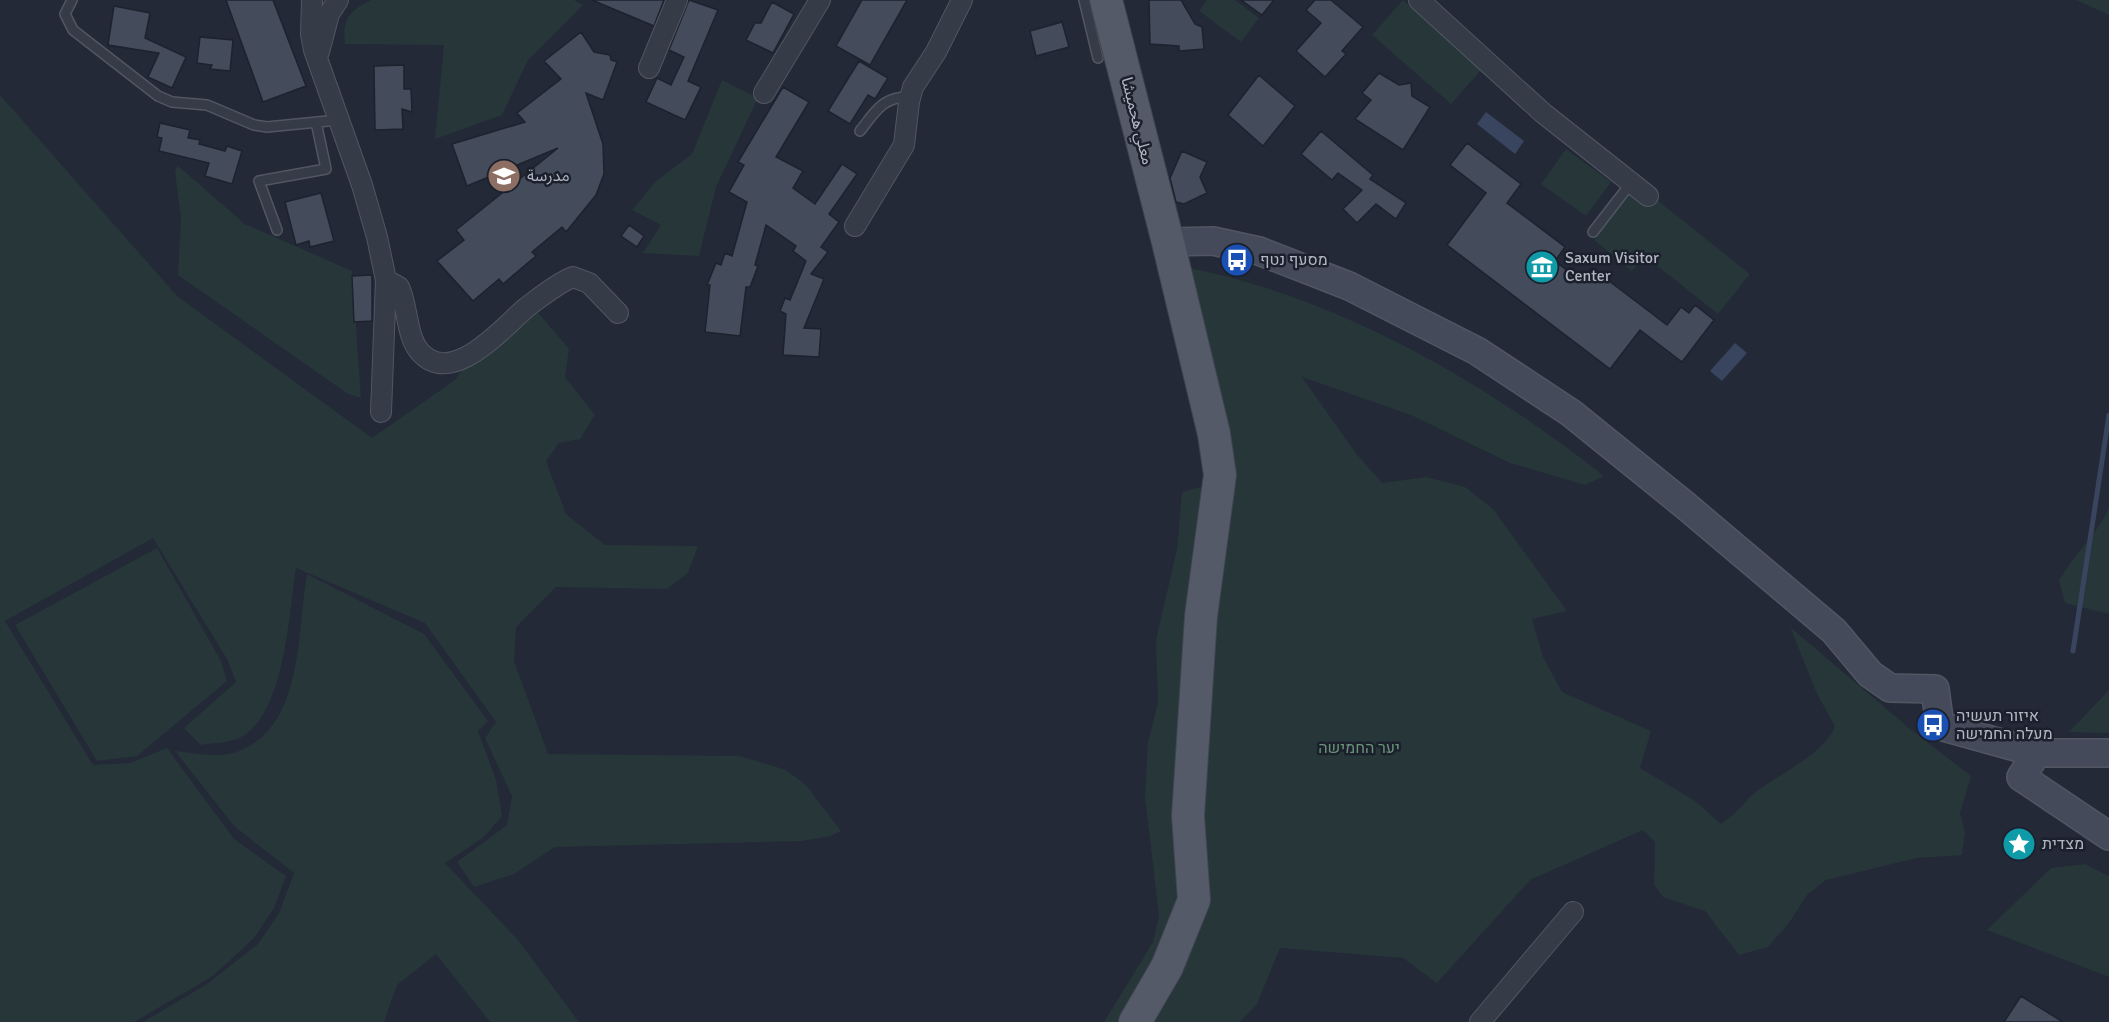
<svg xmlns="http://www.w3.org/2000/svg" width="2109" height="1022" font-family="Signika,'Noto Sans Arabic',Heebo,sans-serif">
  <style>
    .green { fill: #263639 }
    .water { fill: #39455f }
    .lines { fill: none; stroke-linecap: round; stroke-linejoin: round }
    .stream { stroke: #39455f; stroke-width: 5 }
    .building { fill: #444c5c; stroke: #1d222e; stroke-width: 1.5 }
    .lane-casing { stroke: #515662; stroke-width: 12 }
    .street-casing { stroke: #515662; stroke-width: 22 }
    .secondary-casing { stroke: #515662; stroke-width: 30 }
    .primary-casing { stroke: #3f4451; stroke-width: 34 }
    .lane { stroke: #363b48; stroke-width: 9 }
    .street { stroke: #363b48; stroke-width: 20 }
    .secondary { stroke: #444a5a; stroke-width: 27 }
    .primary { stroke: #545a68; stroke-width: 32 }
    .labels { text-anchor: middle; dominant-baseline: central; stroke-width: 5; stroke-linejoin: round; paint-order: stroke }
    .street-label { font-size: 16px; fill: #b1b6c4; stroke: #1b202c }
    .poi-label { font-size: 16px; fill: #b1b6c4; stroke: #1b202c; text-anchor: start }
    .park-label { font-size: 16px; fill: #6a9378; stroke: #1b202c }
  </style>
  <rect width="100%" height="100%" fill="#232937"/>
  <path class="green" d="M371,0h203l9,5 -55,55 -26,55 -67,24 9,-94 -99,-1c-3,-24 4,-34 26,-44z
    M1207,0h28l24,18 -18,24 -42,-31z
    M1403,0l79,69 -31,35 -79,-69z
    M2076,0h33v15z
    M722,80l36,18 -42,89 -17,69 -56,-3 18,-28 -29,-15 24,-29 36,-27z
    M0,95l177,201 195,142 83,-58 25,-36 49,-42 40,47 -4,28 30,38 -15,24 -21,4 -13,18 20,53 39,31 93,1 -10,27 -21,16 -111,-2 -40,40 -2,34 34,93 192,2 46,14 20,15 35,46 -10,5 -29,5 -247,6 -41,27 -40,13 -17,-25 50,-37 5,-29 -27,-58 11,-16 -71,-99 -129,-55c-7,44 -11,152 -59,171 -11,4 -25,4 -36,6l-17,-17 52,-46 -9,-23 -74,-121 -148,83 88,144 37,-2 37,-15 67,91 52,37 -12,32 -20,30 -41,38 -79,46h-134z
    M1566,149l45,33 -25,34 -45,-32z
    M178,166l67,58 107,47 9,127 -13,-4 -170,-119 3,-56 -6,-48z
    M1631,193l19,15 7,-8 93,74 -32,40 -73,-58 -13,15 -38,-31z
    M1185,267c153,30 297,113 419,209l-19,9 -75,-22 -99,-48 -109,-38 53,75 27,31 45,-6 38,10 28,22 74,102 -35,8 11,38 19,35 89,39 -11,37 55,33 26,23c12,-8 21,-19 31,-29 23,-19 73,-41 83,-69l-18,-32 -27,-67 119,101 62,48 -11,37 5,19 -3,23 -45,3 -91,22 -19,15 -18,28 -21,24 -29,8 -34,-44 -42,-14 -9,-12 1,-43 -12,-12 -113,50 -93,103 -34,-25 -123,-10 -23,56 -17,18h-136l49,-80 6,-26 -14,-119 3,-55 10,-39 -2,-63 21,-91 5,-57 40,-11z
    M2109,507v107l-44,-11 -6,-22c14,-26 38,-46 50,-74z
    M157,548l64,113 6,20 -90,75 -40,5 -82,-136z
    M307,574l117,60 64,87 -10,10 18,49 6,36 -18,21 -39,26 73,77 61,82h-89l-54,-68 -39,31 -13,37h-241l64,-38 51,-40 21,-31 14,-37 1,-3 -60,-47 -59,-75c20,2 45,8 64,0 65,-25 58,-121 68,-177z
    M2109,690v43l-40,-1z
    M2085,864l24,12v101l-122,-47 64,-62z"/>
  <path class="water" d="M1486,112l38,29 -9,13 -38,-30z
    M1735,343l12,10 -25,28 -12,-10z"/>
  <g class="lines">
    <path class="stream" d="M2073,651l36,-236"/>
  </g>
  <path class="building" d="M226,0h47l33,86 -43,16z
    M592,0h72l-10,26z
    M689,0l29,10 -30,71 13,6 -16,33 -39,-18 11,-24 14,7 13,-28 -15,-7z
    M862,0h45l-37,65 -34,-19z
    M1149,0h32l14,24 7,3 2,22 -25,2v-5l-29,-2z
    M1241,0h33l-12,15z
    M1315,0h16l32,27 -21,24 4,3 -21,23 -29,-26 25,-28 -15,-13z
    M772,2l22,12 -21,39 -27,-13 9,-17h6z
    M114,6l36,7 -5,25 41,19 -14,31 -24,-11 11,-24 -51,-8z
    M1062,22l7,25 -33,9 -6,-25z
    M581,32l13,20 16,3 1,5 6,2 -14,38 -17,-7 17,51 1,30 -8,21 -30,37 -4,-5 -30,25 4,4 -33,28 -4,-5 -26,22 -36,-40 27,-21 -8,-10 102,-82 -91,38 -15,-42 73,-22 -8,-9 44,-34 -17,-18z
    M200,37l33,3 -3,31 -20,-2 2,-4 -15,-2z
    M859,61l29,17 -13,21 -7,-4 -18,29 -22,-13z
    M404,65v24h7l1,23 -10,-3 1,20 -28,1 -1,-64z
    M1379,73l20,12 12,-2 1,13 18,11 -27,43 -48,-31 16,-19 -9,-7z
    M1259,75l36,31 -32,40 -35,-31z
    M783,87l26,15 -33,55 27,14 -10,17 22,16 27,-40 15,10 -28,40 10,8 -18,25 7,5 -17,22 13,5 -20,49 17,1 -2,28 -36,-2 3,-41 -6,-3 5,-13 5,2 16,-39 -13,-10 3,-5 -30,-21 -11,40 3,1 -8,21h-4l-6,49 -35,-4 5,-47h-3l9,-22 5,2 4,-12 7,3 15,-54 -18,-10 15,-27 -6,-3z
    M160,123l30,7 -2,8 12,2 -1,4 26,7 2,-5 15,5 -10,33 -27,-8 4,-13 -50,-12 3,-13 -5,-1z
    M1321,131l52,44 -3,4 36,24 -10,16 -20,-15 -19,19 -14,-14 19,-19 -24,-17 -6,7 -31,-26z
    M1467,143l54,41 -14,19 58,44 -10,14 27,21 10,-14 75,57 14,-18 8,6 6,-8 19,15 -32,42 -42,-32 -30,39 -163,-124 39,-52 -36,-28z
    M1182,151l25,11 -7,15 7,16 -23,11 -8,-2 -6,-24z
    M321,193l13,48 -24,6 -1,-6 -13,4 -11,-43z
    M629,225l15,11 -7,11 -16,-11z
    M372,275v46l-18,1 -2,-46z
    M2021,996l42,26h-59z"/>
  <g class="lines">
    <g class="lane-casing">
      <path id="lane" d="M72,0l-7,14 8,16 85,66 14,6 35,3 47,20 13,2 71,-7
        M1084,0l14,58
        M860,131c15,-19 23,-35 50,-34
        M277,230l-18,-49 67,-12 -10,-47
        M1593,232l38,-49"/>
    </g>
    <g class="street-casing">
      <path id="street" d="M312,0l-1,34 3,16 48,135 15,52 9,43 -5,132
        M1419,0l124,113 105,83
        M319,52l10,-38 9,-14
        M649,68l28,-68
        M764,93l56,-93
        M855,226l49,-81 5,-43 4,-15 23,-35 26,-52
        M386,280l13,7c9,19 7,49 21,65 33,36 83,-25 107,-45 15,-11 29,-23 46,-30l16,6 29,30
        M1480,1022l93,-110"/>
    </g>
    <g class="secondary-casing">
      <path id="secondary" d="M1168,242l45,-1 46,10 90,35 128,65 94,62 115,93 148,125 36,43 20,14 45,1 5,37 97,27h72
        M2037,753l-16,24 88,59"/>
    </g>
    <g class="primary-casing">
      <path id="primary" d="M1106,0l62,242 46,192 6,41 -19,141 -13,200 6,84 -27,67 -32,55"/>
    </g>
    <use href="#lane" class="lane"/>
    <use href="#street" class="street"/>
    <use href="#secondary" class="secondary"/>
    <use href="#primary" class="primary"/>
  </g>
  <defs>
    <g id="school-disc" transform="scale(1.725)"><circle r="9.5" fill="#8d6e63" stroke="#1b202c"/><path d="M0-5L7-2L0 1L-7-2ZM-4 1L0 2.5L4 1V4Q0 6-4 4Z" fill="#fff"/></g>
    <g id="bus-disc" transform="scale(1.725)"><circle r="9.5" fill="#1a4fb4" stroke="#1b202c"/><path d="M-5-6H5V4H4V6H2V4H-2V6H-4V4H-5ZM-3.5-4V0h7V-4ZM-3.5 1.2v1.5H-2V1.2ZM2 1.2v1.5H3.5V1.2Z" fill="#fff"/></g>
    <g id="museum-disc" transform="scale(1.725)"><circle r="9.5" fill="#0f9aa8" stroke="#1b202c"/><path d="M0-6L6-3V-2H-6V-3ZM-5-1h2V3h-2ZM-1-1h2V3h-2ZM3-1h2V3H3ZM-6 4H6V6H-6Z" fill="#fff"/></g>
    <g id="sight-disc" transform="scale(1.725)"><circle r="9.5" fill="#0f9aa8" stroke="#1b202c"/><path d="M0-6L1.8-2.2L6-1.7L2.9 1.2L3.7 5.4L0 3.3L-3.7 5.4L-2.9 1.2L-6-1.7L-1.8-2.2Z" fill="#fff"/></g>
  </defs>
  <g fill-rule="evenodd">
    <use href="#school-disc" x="504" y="176"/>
    <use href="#bus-disc" x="1237" y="260"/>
    <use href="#museum-disc" x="1542" y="267"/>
    <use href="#bus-disc" x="1933" y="725"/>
    <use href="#sight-disc" x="2019" y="844"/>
  </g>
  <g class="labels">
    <g class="street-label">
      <text transform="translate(1137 121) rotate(76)">معلي هحميشا</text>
    </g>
    <g class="poi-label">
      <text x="527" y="176">مدرسة</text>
      <text x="1565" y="258">Saxum Visitor<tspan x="1565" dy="18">Center</tspan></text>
      <text x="1260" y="260">מסעף נטף</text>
      <text x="1956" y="716">איזור תעשיה<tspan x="1956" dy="18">מעלה החמישה</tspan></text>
      <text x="2042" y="844">מצדית</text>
    </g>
    <g class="park-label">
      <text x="1359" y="748">יער החמישה</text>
    </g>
  </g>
</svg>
